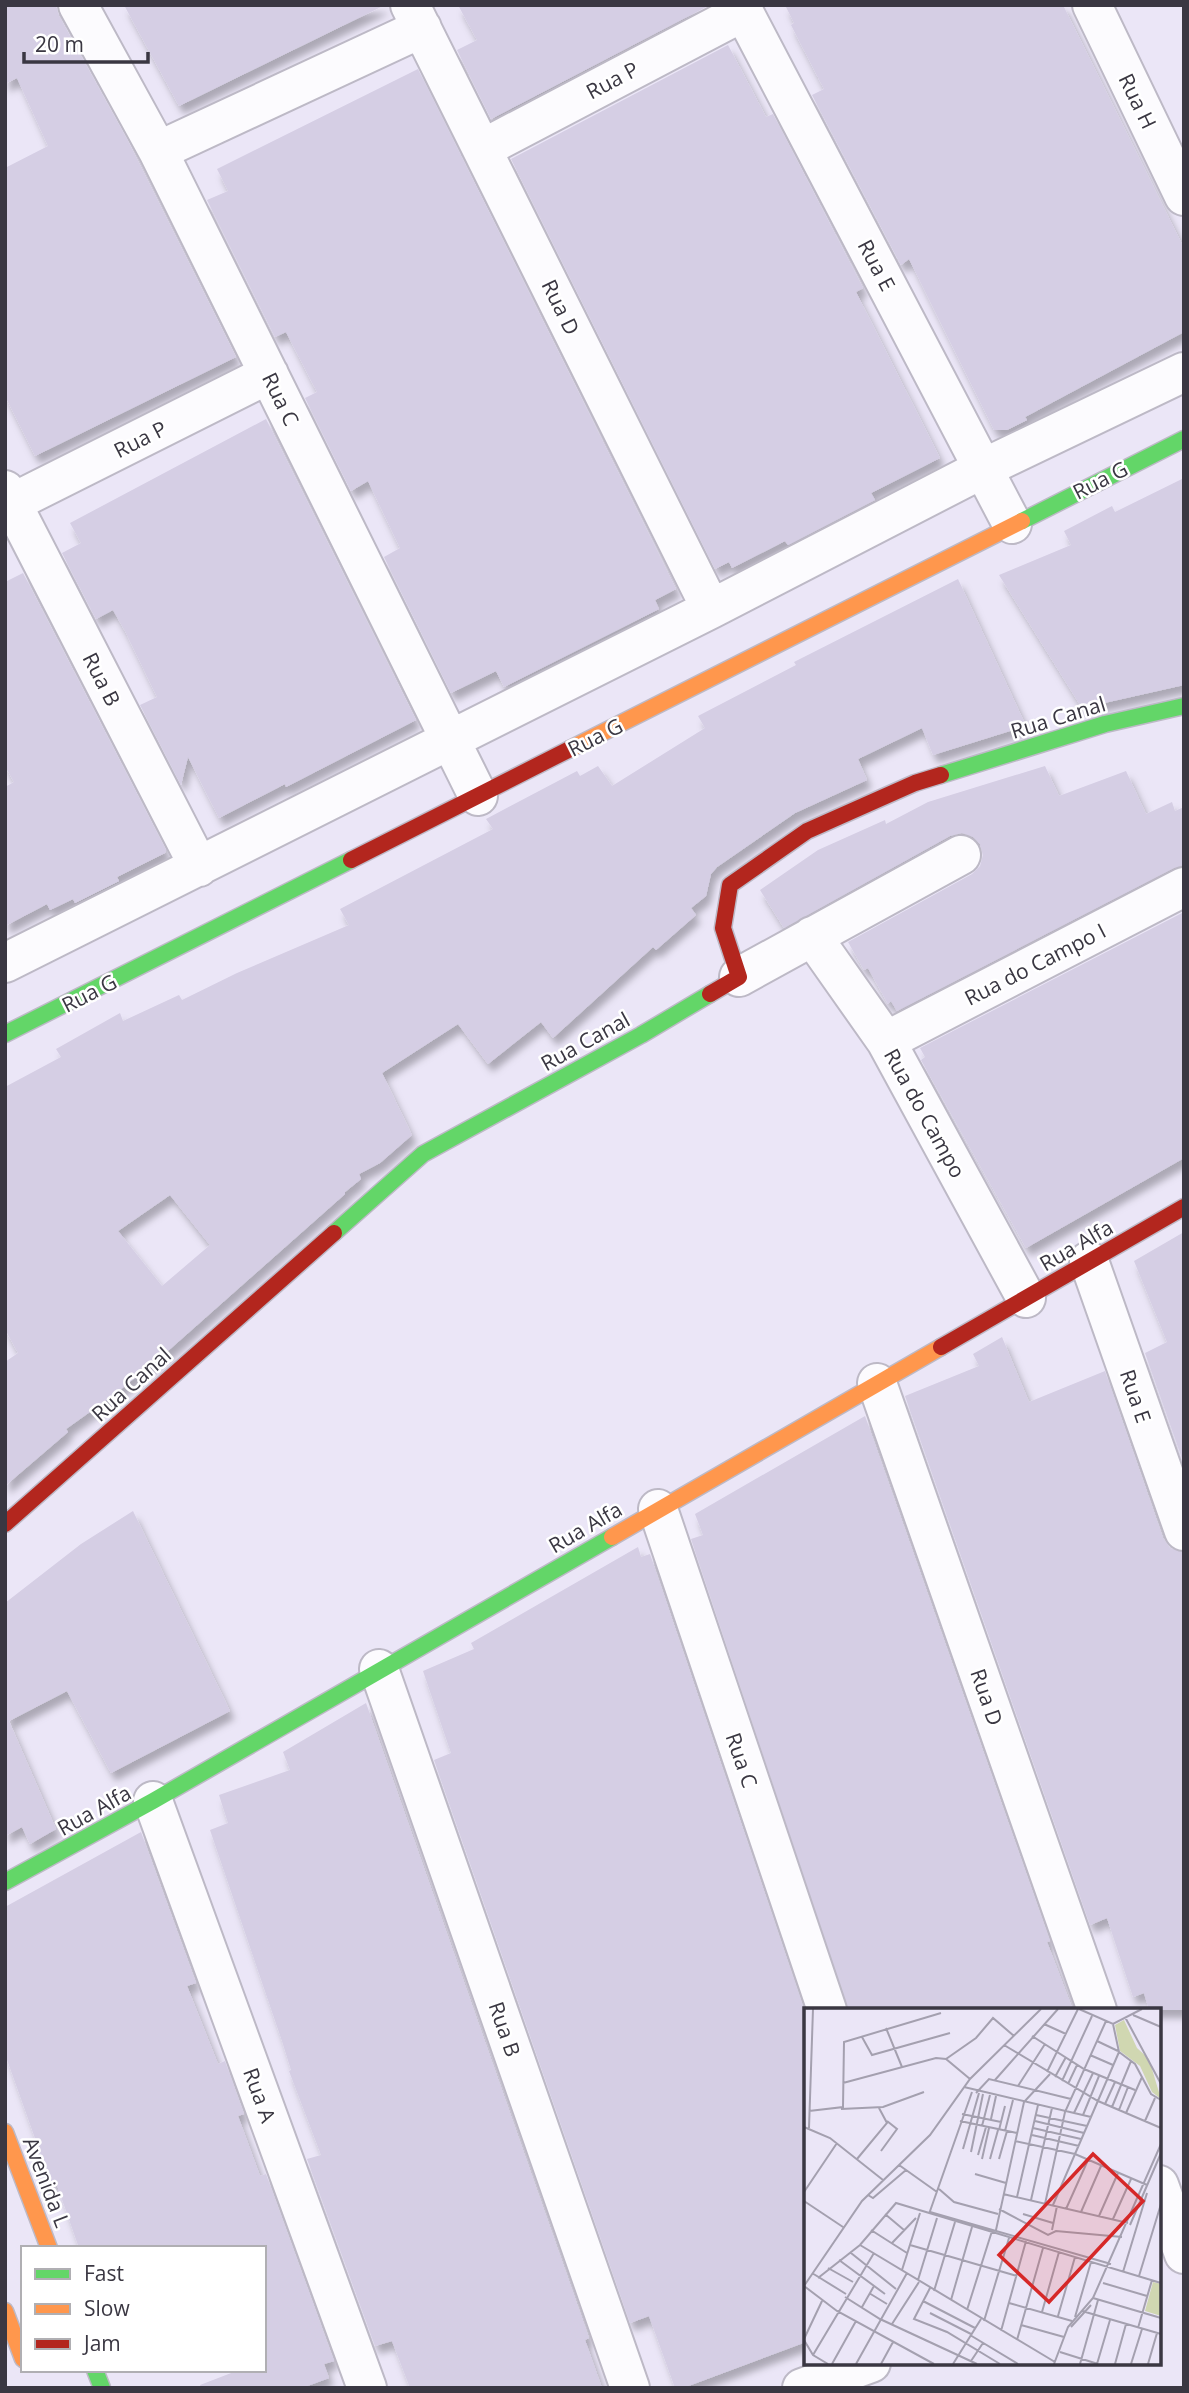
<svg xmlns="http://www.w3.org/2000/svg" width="1189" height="2393" font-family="'Open Sans',sans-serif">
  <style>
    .building { fill: #d5cee4; fill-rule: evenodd; filter: url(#shadow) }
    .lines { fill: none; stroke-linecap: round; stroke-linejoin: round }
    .street-casing { stroke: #bdb9c6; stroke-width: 42 }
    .fast-casing { stroke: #bdb9c6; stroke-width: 19 }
    .slow-casing { stroke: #bdb9c6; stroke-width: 19 }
    .jam-casing { stroke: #bdb9c6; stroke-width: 19 }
    .street { stroke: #fcfbfe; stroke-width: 38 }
    .fast { stroke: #63d668; stroke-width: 16 }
    .slow { stroke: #ff974d; stroke-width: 16 }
    .jam { stroke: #b3261e; stroke-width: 16 }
    .labels { text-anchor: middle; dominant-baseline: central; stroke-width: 5; stroke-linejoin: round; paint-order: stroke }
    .street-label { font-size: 21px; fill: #3a3742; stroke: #fff }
    .inset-road { fill: none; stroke: #a4a0af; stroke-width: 2 }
    .view { fill: #d62828; fill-opacity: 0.15; stroke: #d62828; stroke-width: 3.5 }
    .inset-edge { fill: none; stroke: #3a3742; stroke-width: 3.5 }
  </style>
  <defs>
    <filter id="shadow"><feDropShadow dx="4.5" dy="8" stdDeviation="3.5" flood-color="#0004"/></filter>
  </defs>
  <rect width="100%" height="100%" fill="#ebe6f7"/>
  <path class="building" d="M5,5h51l3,11 69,125 108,216 -201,99 -30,-60v-228l43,-22 -31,-68 -12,6z
    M124,5h261l-206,101z
    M458,5h250v1l-217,113 -34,-69 20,-10z
    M785,5h278l121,243v84l-159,85 2,3 -20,10h-13l-85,-171 -8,6 -89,-170 12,-6 -33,-64 3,-2z
    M728,45l38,72 7,-3 90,174 -7,4 84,166 -69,35 4,7 -87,45 -3,-4 -53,27 -3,-6 -14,7 -204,-410z
    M418,69l258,520 -21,11 4,9 -155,78 -8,-16 -45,22 -67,-136 16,-9 -32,-67 -17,10 -46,-93 12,-6 -31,-60 -11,5 -68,-137 21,-9 -11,-22z
    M266,419l150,301 -130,67 -1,-3 -66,34 -31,-61 -7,28 -41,-80 17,-8 -32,-66 -12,-21 -17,9 -34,-66 19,-10 -11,-20z
    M1184,478v207l-102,23 -83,-133 72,-30 -7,-14 48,-25 3,6z
    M23,573l143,277 -1,3 -48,24 2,4 -44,22 -2,-4 -23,11 -3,-6 -42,22v-139l9,-5 -9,-16v-184z
    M958,579l68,147 -93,29 -11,-27 -64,31 9,21 -72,33 -78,54 -6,7 -5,22 -15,12 5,7 -40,35 -3,-3 -100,91 -12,-16 -53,42 -30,-40 -76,49 30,62 -32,28 -21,11 2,5 -16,13v2l-176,156 -54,44 -49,35 2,3 -63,54v-124l13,-9 -13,-24v-242l56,-30 -5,-8 64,-36 3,8 56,-26 3,5 55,-27 112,-48 -9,-16 153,-80 -7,-10 91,-48 3,5 18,-10 14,20 93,-58 -7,-12 98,-51 -2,-3zM170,1195l40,50 -48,41 -44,-55z
    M1045,766l14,30 67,-25 20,43 26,-12 3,9 9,-4v58l-10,3 -277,143 -6,-10 -3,3 -20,-36 -4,2 -16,-28 124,-68 8,-8 3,-11 -3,-11 -7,-7 -11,-4 -12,3 -166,92 -24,-38 58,-40 67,-30 1,4 42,-22z
    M1184,912v246l-158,90 -105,-188 4,-3 -5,-9z
    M1184,1232v232l-39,-111 22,-11 -33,-81z
    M1002,1337l27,65 76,-31 58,167 7,10 14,4v458h-35l-5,-17 -11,4 -26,-79 -17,7 -185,-529 74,-30 -6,-12z
    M865,1416l185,525 -3,1 26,68h-225l-157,-471 12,-4 -8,-21z
    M133,1511l97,200 -119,62 -44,-82 -58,30 47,108 -26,15 -8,-17 -17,9v-233l76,-59z
    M638,1547l3,10 9,-3 156,461v327l-123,46h-8l-26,-72 -19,7 -196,-563 17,-7 -28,-82 51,-22 -3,-6z
    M366,1703l223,635 -4,2 17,48h-192l-18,-47 -17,5 -68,-187 14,-4 -32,-84 2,-1 -9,-29 -72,-211 18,-7 -9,-28 71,-25 -7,-18z
    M141,1832l55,151 -9,3 31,78 7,-3 19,53 -6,2 22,60 6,-2 68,187 -10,3 5,14 -27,10h-101l-1,-3 39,-15h25v-122h-185l-23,-66 -5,1 -46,-129v-147z"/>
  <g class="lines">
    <g class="street-casing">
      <path id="street" d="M78,5l80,146 320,645
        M410,5l301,604
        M740,5l272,519
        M1092,5l92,191
        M482,149l261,-137
        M158,151l264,-123
        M5,490l194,377
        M12,503l257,-129
        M812,936l74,105 140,257
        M5,963l706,-354 273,-141 200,-96
        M739,977l222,-122
        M886,1041l298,-154
        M1089,1261l95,270
        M877,1383l220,627
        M658,1509l169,501
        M379,1669l251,719
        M153,1801l214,587
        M1159,2185l25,69
        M802,2388l69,-25"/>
    </g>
    <g class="fast-casing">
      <path id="fast" d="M1022,521l162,-82
        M941,775l164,-51 79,-18
        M5,1034l346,-174
        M334,1233l89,-79 218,-119 69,-41
        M5,1882l148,-81 459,-264
        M95,2370l7,18"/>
    </g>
    <g class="slow-casing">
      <path id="slow" d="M570,749l452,-228
        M612,1537l329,-190
        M5,2132l44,116
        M5,2311l18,48"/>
    </g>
    <g class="jam-casing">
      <path id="jam" d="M351,860l219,-111
        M710,994l29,-17 -16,-49 7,-43 77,-54 108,-48 26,-8
        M941,1347l243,-140
        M5,1524l329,-291"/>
    </g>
    <use href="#street" class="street"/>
    <use href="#fast" class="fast"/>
    <use href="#slow" class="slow"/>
    <use href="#jam" class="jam"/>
  </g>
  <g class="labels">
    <g class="street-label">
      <text transform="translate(612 80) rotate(-28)">Rua P</text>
      <text transform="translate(1138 101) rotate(64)">Rua H</text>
      <text transform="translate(877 265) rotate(62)">Rua E</text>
      <text transform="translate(561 307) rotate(64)">Rua D</text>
      <text transform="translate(281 399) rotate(64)">Rua C</text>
      <text transform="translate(140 439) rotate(-27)">Rua P</text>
      <text transform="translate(1100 480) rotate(-27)">Rua G</text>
      <text transform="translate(102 679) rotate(63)">Rua B</text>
      <text transform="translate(1058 717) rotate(-17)">Rua Canal</text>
      <text transform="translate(595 737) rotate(-27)">Rua G</text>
      <text transform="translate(1035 964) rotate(-27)">Rua do Campo I</text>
      <text transform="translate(89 993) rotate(-27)">Rua G</text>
      <text transform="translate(585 1041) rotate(-29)">Rua Canal</text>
      <text transform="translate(925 1113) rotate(61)">Rua do Campo</text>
      <text transform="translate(1076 1245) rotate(-30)">Rua Alfa</text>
      <text transform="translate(131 1384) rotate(-42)">Rua Canal</text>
      <text transform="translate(1136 1396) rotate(71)">Rua E</text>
      <text transform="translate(585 1527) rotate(-30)">Rua Alfa</text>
      <text transform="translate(987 1697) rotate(71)">Rua D</text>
      <text transform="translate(742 1760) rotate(71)">Rua C</text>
      <text transform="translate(94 1810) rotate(-29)">Rua Alfa</text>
      <text transform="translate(505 2029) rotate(71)">Rua B</text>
      <text transform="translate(260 2095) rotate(70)">Rua A</text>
      <text transform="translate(47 2182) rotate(69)">Avenida L</text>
    </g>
  </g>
  <g transform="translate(804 2008)">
    <rect width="357" height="357" fill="#ebe6f7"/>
    <path d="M320,12l13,28 12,11 12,40 -9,-7 -12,-26 -20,-15 -5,-26zM349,274l8,2v32l-16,-5z" fill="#d0d7b1"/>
    <path class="inset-road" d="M275,1l34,15 29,-15M329,7l28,12M321,9l36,67M240,16l22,10M309,16l6,28 16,12 16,30 10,6M82,20l16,39M228,28l52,33 51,21M58,29l10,18 78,-22M293,33l21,10M200,37l94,56 63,27M286,47l23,10M142,51l30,-21 17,-20 21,18M243,64l31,-63M251,69l11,-20M191,72l63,-71M258,73l30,-65M39,75l93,-25 10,1 24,20M264,76l9,-19M214,78l27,-42M160,79l127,30M172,85l13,-14 82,20M301,96l10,-22M308,99l19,-46M37,101l42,-2 41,-15M315,102l9,-23M5,103l34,-4 1,-65 97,-29M270,105l19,-40M322,105l16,-36M158,106l39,8M232,107l51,11M279,107l16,-39M187,111l5,-23M156,113l57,12M231,113l49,12M341,113l10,-23M178,118l8,-31M0,119l26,11 53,42M5,120l4,-119M229,120l48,11M195,122l6,-24M201,123l8,-31M228,127l47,11M211,133l60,13 72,31M159,141l16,-56M77,143l16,-22 -10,-8M167,144l12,-58M174,147l8,-28M53,151l30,-36 -8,-15M178,151l7,-31M186,151l8,-29M195,151l8,-28M95,157l38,27M171,166l31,9M135,181l15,13 44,12M0,184l33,-49M199,186l125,29M64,187l5,3 33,-28M213,189l21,-92M227,192l21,-92M0,193l39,26M241,196l20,-92 41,-91M249,197l66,-153M195,201l49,26 8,-4 66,6M262,201l22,-49M126,204l181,52M277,204l20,-46M81,206l19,16M125,206l43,-122M219,206l30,9M295,208l19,-43M309,211l18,-40M326,217l31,-72M67,222l36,23M192,222l28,-128 26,-28M248,222l5,-24M88,235l24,-25M56,237l195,117M106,237l107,31M47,245l45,36M35,252l46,34M24,260l25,14M98,262l18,-57M319,264l24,-79M8,265l34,21M335,268l22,-72M14,270l42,-33 36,-42 265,80M114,272l19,-62M299,275l44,13M0,278l58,-85 68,-66 40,-56 71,-70M0,278l33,25 97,53M126,280l-16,31 33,13 53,32M130,283l21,-69M65,285l18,11M41,289l35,22 97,45M289,290l68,20M147,292l21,-73M119,293l52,27M205,295l63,18M58,299l12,-21M163,302l25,-79M278,303l79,23M238,304l17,-60M126,305l41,21M254,308l17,-59M271,309l16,-55M180,313l25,-83M88,316l27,-42M217,317l43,12M267,319l20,-22M334,320l14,-48M197,323l25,-90M166,327l48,29M0,331l18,-38M0,332l9,15 15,9M213,332l26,-92M256,344l38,12M9,347l61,-102M167,353l12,-18M28,356l24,-43M52,356l51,-91M77,356l12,-22M149,356l28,-45M250,356l14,-37 25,-29 68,-154M276,356l18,-64M293,356l13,-44M311,356l11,-40M327,356l11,-35M344,356l9,-31"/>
    <path class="view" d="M289,146l50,47 -94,101 -50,-47z"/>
    <rect width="357" height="357" class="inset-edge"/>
  </g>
  <rect width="1189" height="2393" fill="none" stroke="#3a3742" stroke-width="14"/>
  <rect x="21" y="2246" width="245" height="126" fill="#ffffff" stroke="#b0afb3" stroke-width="2"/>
  <rect x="35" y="2269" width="35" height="10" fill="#63d668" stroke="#b0afb3" stroke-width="2"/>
  <text x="84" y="2281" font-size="21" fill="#3a3742">Fast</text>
  <rect x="35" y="2304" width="35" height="10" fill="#ff974d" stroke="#b0afb3" stroke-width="2"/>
  <text x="84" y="2316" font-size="21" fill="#3a3742">Slow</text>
  <rect x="35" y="2339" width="35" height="10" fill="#b3261e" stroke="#b0afb3" stroke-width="2"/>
  <text x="84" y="2351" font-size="21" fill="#3a3742">Jam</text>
  <path d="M24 52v10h124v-10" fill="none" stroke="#3a3742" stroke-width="3.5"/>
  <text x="35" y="52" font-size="21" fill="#3a3742" stroke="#ffffff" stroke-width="5" paint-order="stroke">20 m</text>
</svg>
